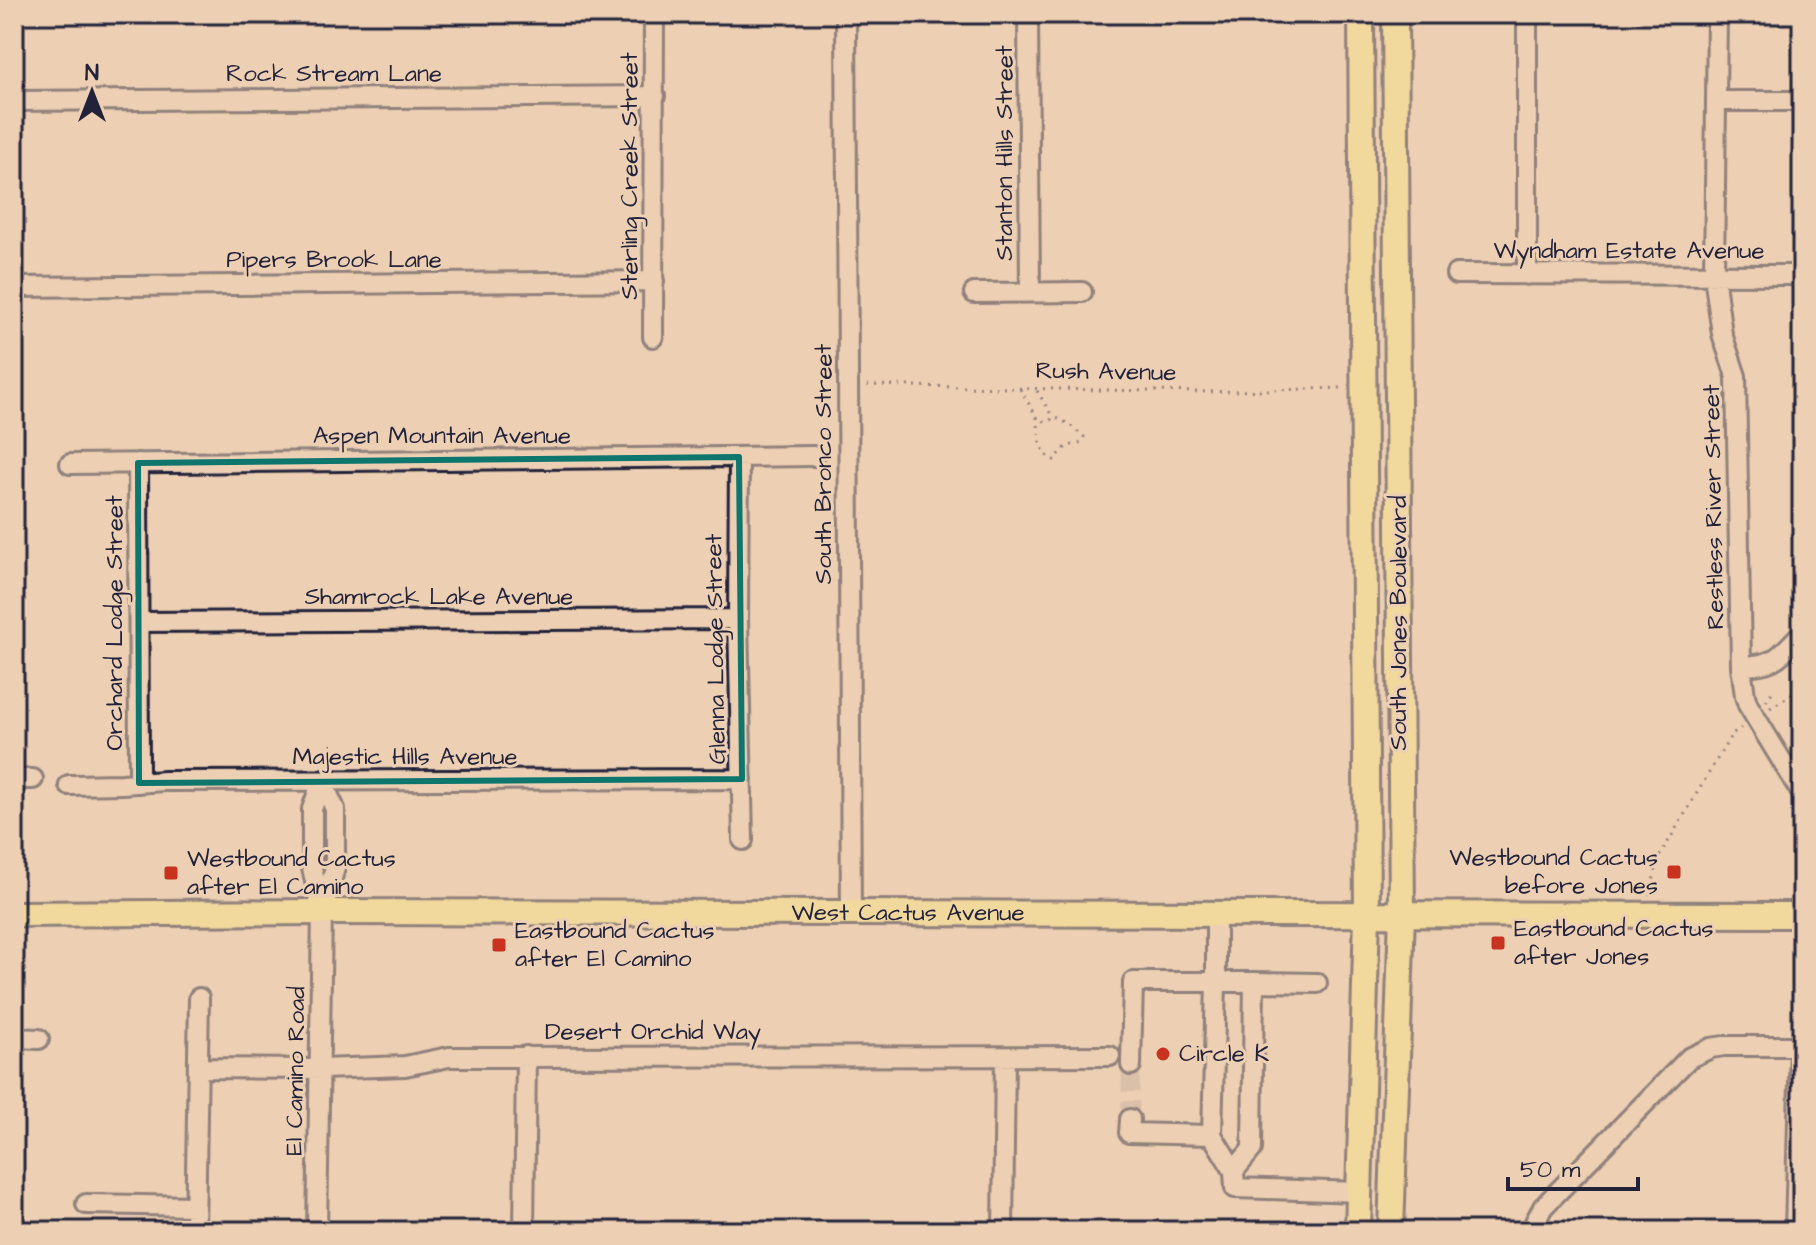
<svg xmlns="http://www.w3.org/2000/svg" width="1816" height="1245" font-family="'Architects Daughter',sans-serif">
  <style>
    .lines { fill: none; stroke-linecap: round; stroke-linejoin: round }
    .minor-tunnel { stroke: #c4ad9b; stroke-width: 18; stroke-dasharray: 18 9; stroke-linecap: butt }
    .minor-casing { stroke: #22223b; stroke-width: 24 }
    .major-casing { stroke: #22223b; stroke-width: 30 }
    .path { stroke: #22223b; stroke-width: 3; stroke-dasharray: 2 6; stroke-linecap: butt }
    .minor { stroke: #edd0b3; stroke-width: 18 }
    .major { stroke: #f7e281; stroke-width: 24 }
    .marked { fill: none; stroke: #0f766e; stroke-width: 6; stroke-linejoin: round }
    .poi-dot { fill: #c8321e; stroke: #edd0b3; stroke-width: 3 }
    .labels { text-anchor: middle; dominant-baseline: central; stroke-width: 6; stroke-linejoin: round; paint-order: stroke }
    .street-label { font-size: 24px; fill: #22223b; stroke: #edd0b3 }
    .poi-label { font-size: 24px; fill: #22223b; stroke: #edd0b3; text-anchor: start }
  </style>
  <rect width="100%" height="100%" fill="#edd0b3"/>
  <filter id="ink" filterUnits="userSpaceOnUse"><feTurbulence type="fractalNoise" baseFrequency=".0125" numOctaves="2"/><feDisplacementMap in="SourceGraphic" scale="16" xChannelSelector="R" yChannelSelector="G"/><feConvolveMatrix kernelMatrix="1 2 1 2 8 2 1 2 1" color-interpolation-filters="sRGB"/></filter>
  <g filter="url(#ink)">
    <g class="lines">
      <path class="minor-tunnel" d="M1130,1119l1,-54"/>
      <g class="minor-casing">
        <path id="minor" d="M846,14l5,900
          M1028,14l2,278
          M1527,14v261
          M1717,14l-3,261 8,59 14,42 5,290 4,30 3,9 54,89
          M14,101l641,-5
          M1717,101h85
          M1456,274l346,1
          M14,287l640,-6
          M974,293l108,-1
          M653,337l1,-323
          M739,457l-1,162 5,221
          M138,463l1,320
          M70,464l744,-8
          M139,622l599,-3
          M1741,666c36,-1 37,-9 61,-33
          M14,779h19
          M322,781l13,28v59l-12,41
          M69,785l53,-1 42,-3 578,-2
          M1216,914v68l-4,153 22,36 1,17 124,4
          M1254,982l63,1
          M14,1038l25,1
          M1131,1065l2,-83h121l-2,167 -18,22
          M198,1068l123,1 84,-3 44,-9 661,-1
          M1130,1119l-1,14 83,2
          M86,1204l109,2
          M195,1231l4,-233
          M317,1231l5,-319 -10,-44v-59l10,-28
          M524,1231l2,-175
          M1003,1231l2,-174
          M1533,1231l2,-9 8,-15 146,-149 22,-10 13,-2h78
          M1795,1231l5,-185"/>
      </g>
      <g class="major-casing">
        <g id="major">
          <path id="s1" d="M14,914l308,-2 1480,3"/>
          <path d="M1358,1231l9,-317 -6,-900"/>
          <path d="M1391,1231l11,-317 -7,-900"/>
        </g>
      </g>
      <path class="path" d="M867,385l333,7 143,-4
        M1020,389l17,28 9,5 5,-2 1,-4 -16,-27
        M1037,417l4,29 7,11 6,3 12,-13 16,-5 2,-5 -15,-13 -17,-8
        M1766,701l7,-10
        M1770,708l32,-20
        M1650,895l8,-36 74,-125 9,-6"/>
      <use href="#minor" class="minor"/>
      <use href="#major" class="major"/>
    </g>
  </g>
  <path d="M0 0H1816V1245H0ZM739,457l3,322 -603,4 -1,-320z" fill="#edd0b3" fill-opacity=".55" fill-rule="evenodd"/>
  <path class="marked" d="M739,457l3,322 -603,4 -1,-320z"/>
  <g class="poi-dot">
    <rect x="1666" y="864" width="16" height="16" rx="4"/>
    <rect x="163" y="865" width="16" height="16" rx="4"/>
    <rect x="1490" y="935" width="16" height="16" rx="4"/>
    <rect x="491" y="937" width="16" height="16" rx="4"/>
    <circle cx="1163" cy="1054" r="8"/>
  </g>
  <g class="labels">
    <g class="street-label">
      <text x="334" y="74">Rock Stream Lane</text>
      <text transform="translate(1005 153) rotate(-90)">Stanton Hills Street</text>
      <text transform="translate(630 176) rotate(-90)">Sterling Creek Street</text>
      <text x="1629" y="251">Wyndham Estate Avenue</text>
      <text x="334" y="260">Pipers Brook Lane</text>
      <text transform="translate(1106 372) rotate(1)">Rush Avenue</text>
      <text x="442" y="436">Aspen Mountain Avenue</text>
      <text transform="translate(824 464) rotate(-90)">South Bronco Street</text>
      <text transform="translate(1714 507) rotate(-91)">Restless River Street</text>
      <text x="439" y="597">Shamrock Lake Avenue</text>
      <text transform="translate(115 623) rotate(-90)">Orchard Lodge Street</text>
      <text transform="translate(1399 623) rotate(-90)">South Jones Boulevard</text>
      <text transform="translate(716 649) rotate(-91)">Glenna Lodge Street</text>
      <text x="405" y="757">Majestic Hills Avenue</text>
      <text stroke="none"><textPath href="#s1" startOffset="894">West Cactus Avenue</textPath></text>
      <text x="653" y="1032">Desert Orchid Way</text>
      <text transform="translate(296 1071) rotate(-89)">El Camino Road</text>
    </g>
    <g class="poi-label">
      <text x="1658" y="858" text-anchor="end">Westbound Cactus<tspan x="1658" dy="28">before Jones</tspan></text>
      <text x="187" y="859">Westbound Cactus<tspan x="187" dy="28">after El Camino</tspan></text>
      <text x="1514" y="929">Eastbound Cactus<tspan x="1514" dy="28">after Jones</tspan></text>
      <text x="515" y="931">Eastbound Cactus<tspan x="515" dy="28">after El Camino</tspan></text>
      <text x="1179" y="1054">Circle K</text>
    </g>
  </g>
  <rect width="1816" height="1245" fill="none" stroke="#edd0b3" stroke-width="48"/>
  <rect x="24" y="24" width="1768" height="1197" fill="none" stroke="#22223b" stroke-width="3" filter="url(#ink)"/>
  <g transform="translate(92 92)" stroke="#edd0b3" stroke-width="6" paint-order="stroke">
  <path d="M0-6L14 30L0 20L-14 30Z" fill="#22223b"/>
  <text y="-12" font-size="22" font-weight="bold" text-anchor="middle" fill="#22223b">N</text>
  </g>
  <path d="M1508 1177v12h130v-12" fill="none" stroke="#22223b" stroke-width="4"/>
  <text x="1520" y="1177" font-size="24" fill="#22223b" stroke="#edd0b3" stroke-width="6" paint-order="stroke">50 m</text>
</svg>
